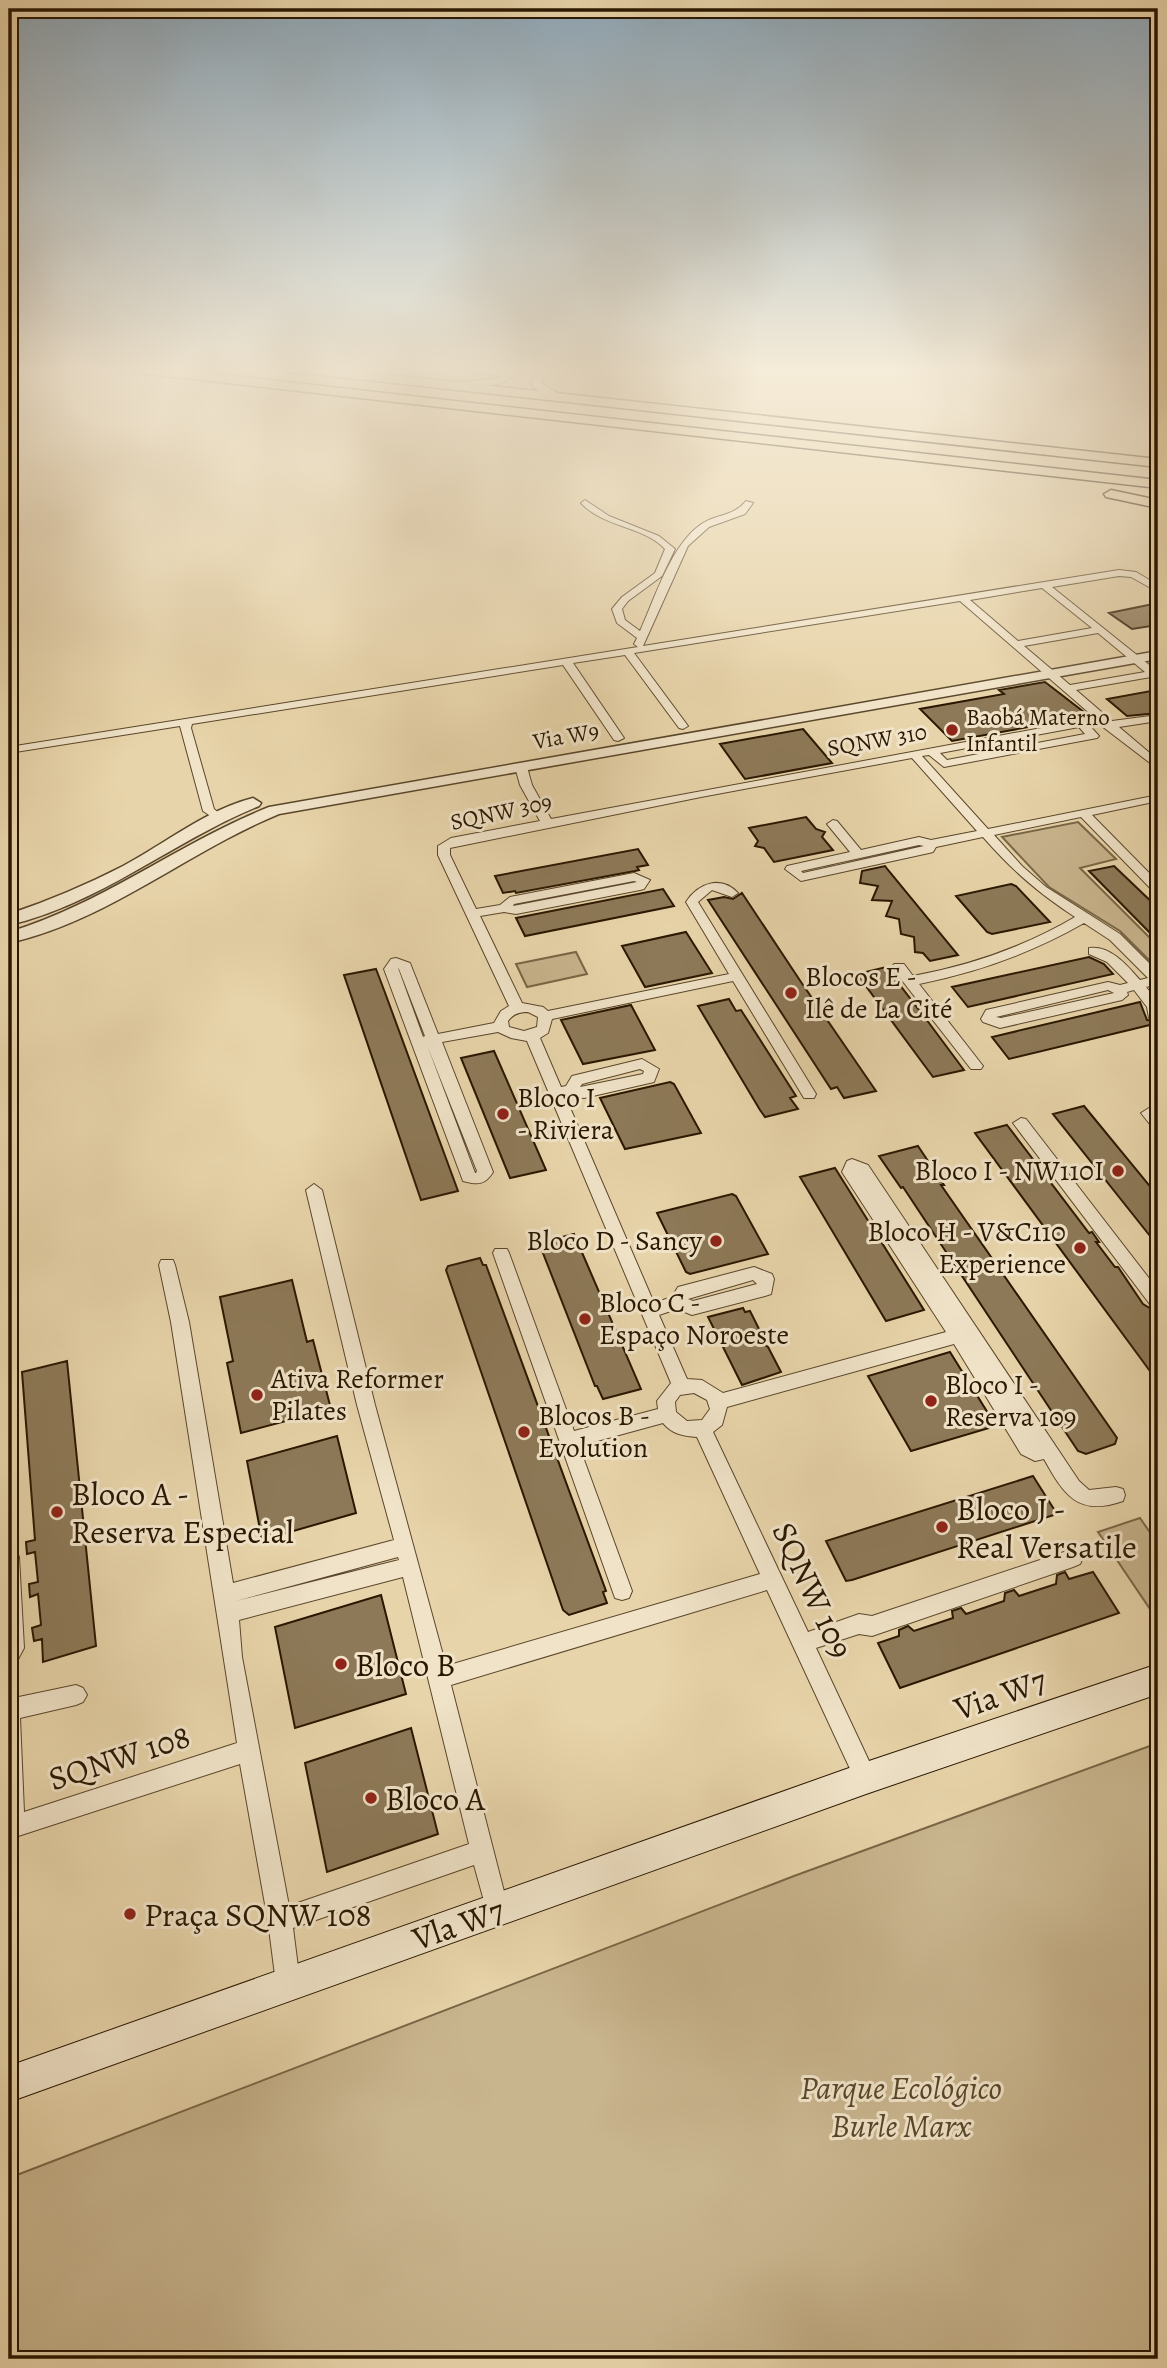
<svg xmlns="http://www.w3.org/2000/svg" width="1167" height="2368" font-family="Alegreya,serif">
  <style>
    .green { fill: #c8b48d; stroke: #796646; stroke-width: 2 }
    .building { fill: #8d7958; stroke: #2a1700; stroke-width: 2 }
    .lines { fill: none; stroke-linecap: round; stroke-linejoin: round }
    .minor-casing { stroke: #5a462a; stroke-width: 2 }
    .tertiary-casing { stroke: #5a462a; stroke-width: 3 }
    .secondary-casing { stroke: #2a1700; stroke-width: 2 }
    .trunk-casing { stroke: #2a1700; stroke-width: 3 }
    .minor { fill: #f0e3c8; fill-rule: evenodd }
    .tertiary { fill: #f0e3c8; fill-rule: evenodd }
    .secondary { fill: #f0e3c8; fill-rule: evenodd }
    .trunk { fill: #e8d4aa; fill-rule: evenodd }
    .poi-dot { fill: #8f2418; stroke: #f0e3c8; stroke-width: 2.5 }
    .labels { text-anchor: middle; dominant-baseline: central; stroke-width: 6; stroke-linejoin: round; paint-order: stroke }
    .far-poi-label { font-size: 23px; fill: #2a1700; stroke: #f0e3c8; text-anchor: start }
    .far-street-label { font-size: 23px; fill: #2a1700; stroke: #f0e3c8 }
    .poi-label { font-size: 28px; fill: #2a1700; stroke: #f0e3c8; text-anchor: start }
    .near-poi-label { font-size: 33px; fill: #2a1700; stroke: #f0e3c8; text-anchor: start }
    .near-street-label { font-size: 33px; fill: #2a1700; stroke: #f0e3c8 }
    .near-park-label { font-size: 33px; font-style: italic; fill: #59462a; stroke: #f0e3c8 }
  </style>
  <rect width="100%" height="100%" fill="#e8d4aa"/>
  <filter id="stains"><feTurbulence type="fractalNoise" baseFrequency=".00286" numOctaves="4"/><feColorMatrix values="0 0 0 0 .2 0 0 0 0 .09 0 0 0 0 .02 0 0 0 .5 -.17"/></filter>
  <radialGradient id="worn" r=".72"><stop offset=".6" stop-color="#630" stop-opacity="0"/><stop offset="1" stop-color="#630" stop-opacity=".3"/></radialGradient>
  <path class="green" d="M1078,822l38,37 -36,9 78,78v23l-38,-38 -71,-44 -47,-50z
    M576,952l11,22 -60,13 -11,-23z
    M1140,1518l18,26v66l-6,2 -54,-80z
    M1158,1743v616h-1149v-181l785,-302z"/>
  <path class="building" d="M1158,603v22l-26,4 -23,-16z
    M1045,682l44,34 -137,25 -32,-32 84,-15 -5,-4z
    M1151,691l7,5v17l-31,3 -20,-17z
    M803,729l29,34 -87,16 -25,-35z
    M806,817l10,12 9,3 -3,5 11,13 -59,12 -10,-14 -9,-2 3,-5 -9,-13z
    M638,849l10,16 -11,2 2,3 -4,1 -119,22 -1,-2 -12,2 -8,-17z
    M885,866l3,4 70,85 -28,6 -7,-8 -8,-1 -1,-15 -13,-3 -2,-15 -13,-3 6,-15 -20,-1 6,-14 -18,-3 2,-12z
    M1114,866l44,42v33l-69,-70z
    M1011,884l5,2 34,36 -58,12 -5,-2 -31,-36z
    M663,889l11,17 -149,30 -9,-18z
    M742,893l59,89 75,109 -32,7 -7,-11 -6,2 -123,-189 16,-3 9,2z
    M686,932l26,41 -67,14 -23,-41z
    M1089,957l15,7 9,10 -145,33 -16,-20z
    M886,967l40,52 38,51 -31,7 -76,-103z
    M376,969l8,21 74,201 -37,9 -77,-225z
    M729,999l7,12 5,-1 55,86 -6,2 8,11 -33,8 -5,-7 -62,-104z
    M1140,1002l7,18 10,1 1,2 -149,36 -17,-22z
    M631,1005l24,45 -72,14 -22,-44z
    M494,1051l52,119 -36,8 -49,-120z
    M670,1082l4,2 27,49 -76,16 -25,-51z
    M1084,1106l74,90v50l-105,-132z
    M1007,1125l82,108 3,-1 7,10h-3l19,25h3l25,37 15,9v69l-183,-249z
    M918,1146l26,39h-3l176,253 -2,6 -29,10 -8,-3 -175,-264 -2,1 -22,-32z
    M835,1168l89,142 -38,11 -86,-144z
    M732,1194l4,2 32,58 -78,20 -4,-2 -29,-59z
    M574,1234l67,155 -38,10 -6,-13h-2l-56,-143z
    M480,1258l3,7h3l120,326 -3,1 4,11 -38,12 -6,-5 -117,-340 2,-4z
    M292,1280l15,62 6,-2 18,69 -90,24 -14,-70 6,-2 -13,-64z
    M743,1308l2,4 5,-1 12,24v8l6,4 13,25 -39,13 -34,-68z
    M950,1352l46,74 -85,25 -43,-75z
    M67,1361l29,285 -53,16 -1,-23 -8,2 -2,-13 9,-3 -3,-31 -8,3 -1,-13 9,-2 -3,-30 -8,2 -1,-12 9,-2 -13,-168z
    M337,1436l19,77 -94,27 -15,-79z
    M1033,1476l24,38 -205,66 -6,1 -20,-40z
    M1065,1572l4,7 24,-7 26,41 -219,75 -22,-45 21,-7v-6l9,-4 6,5 39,-13 -1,-7 9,-3 5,6 38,-13 1,-8 9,-3 5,6 37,-12 1,-9z
    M381,1595l25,99 -111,34 -20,-101z
    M411,1728l27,106 -111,38 -22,-109z"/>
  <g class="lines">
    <g class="minor-casing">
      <path id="minor" d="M585,500l24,16 50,20 16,13 -13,27 -34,25 -6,8 3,11 15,11c15,-33 32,-89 63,-108 15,-9 31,-7 43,-22l7,2 -8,11 -36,13 -21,19 -45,100 476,-76 17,2 22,13v7l-27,-15 -12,-1 -67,11 106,85v8l-7,-3 -75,13 36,31 46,-6v6l-39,6 39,33v9l-55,-42 -1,-4 -12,3 9,10 -2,2 -153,29 -15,-12 -7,1 66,73 170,-34v6l-66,14 66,67v11l-4,-1 -73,-75 -87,18 28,31 24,21 74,47 38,38v12l-12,3 12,15v16h-9l-2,-11 -13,-17 -7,2 1,3 -6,5 -122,28 -17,-6 -2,-3 5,-9 122,-28 12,3 8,-2 -21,-21 -18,-8v-6c21,-3 38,17 51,32l8,-2 -38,-38 -26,-17c-52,30 -106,49 -165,61l64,82 -2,3h-10l-77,-99 -2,-3 2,-3h10l9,12c58,-11 111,-29 162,-59 -38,-25 -62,-46 -92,-80l-47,10 -3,5 -4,1 -128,28 -16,-12 2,-3 63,-14 -23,-28 6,-4 4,1 24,29 58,-13 12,3 46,-9 -65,-73 -211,39 -251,51v7l26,54 24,-4 10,-8 124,-24 16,7 -6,9 -4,1 -124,24 -12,-2 -24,4 42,87 21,4 5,4 181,-37 -43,-72c12,-19 35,-27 52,-9l-6,4 -20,-7 -14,12 118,192 -2,4h-10l-71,-117 -181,38 -4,14 -8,5 21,49 5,-1 6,-10 70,-17 17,10 -5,13 -70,16 -19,-2 89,207 18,-6 6,-10 76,-20 18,7 2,5 -3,15 -6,2 -73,19 -15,-6 -18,6 28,64 15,1 21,13 223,-61 -104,-160 5,-11 5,-2 16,6 211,316 10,9 27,-3 7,2 2,6 -2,6c-45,16 -59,-6 -79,-42l-9,2 -14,-7 -67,-110 -227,63 -5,18 -9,7 95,200 51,-18 13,2 201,-67 7,3 3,6 -3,6 -7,3 -201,69 -13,-2 -43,14 61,130 -3,8 -8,3 -8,-3 -91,-196 -316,95 58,226 -4,8 -8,4 -8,-4 -15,-54 -181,63 7,55 -3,9 -9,3 -9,-3 -3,-9 -8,-62 -28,-157 -231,75v-142l5,1 62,-13 7,3 4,7 -4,7 -7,3 -56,13 4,94 213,-69 -66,-421 -12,-57 2,-5h12l2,5 14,57 44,261 161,-43 -37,-135 -51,-215 8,-6 8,6 53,215 71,261 314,-92 -63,-137c-14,-1 -25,-3 -34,-14l-84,23 53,145 -3,7 -7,2 -7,-2 -122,-345 2,-4h12l2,4 65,178 84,-22 -1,-8 14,-18 -144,-342 -16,-3 -13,-6 -56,10 51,130c-8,13 -15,13 -30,9l-79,-212 7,-10 5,-1 14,5 28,71 56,-11 7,-12 8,-5 -71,-151v-9l13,-8 89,-17 -20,-36 -5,-18 2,-2 10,2 5,18 19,34 544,-101 -135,-117 -326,52 54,73 -5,3 -4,-1 -54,-73 -52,8 51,75 -6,3 -4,-1 -51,-75 -371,59 -1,4 23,81 10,8 -6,4 -15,-10 -23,-85 -171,27v-6l629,-100 -4,-3 3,-6 -20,-15 -5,-14 10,-12 33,-24 10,-24c-21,-23 -61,-21 -84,-46zM1042,588l50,40 -74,13 -48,-41zM1098,633l47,39 -75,13 -46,-39zM1079,727l6,7 -138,26 -7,-7zM919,845l5,1 -121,27 -2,-2zM634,881l3,1 -124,24 1,-2zM398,968l1,1 26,67 -2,1zM1108,990l6,3 -113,25 -5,-1zM528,1012l10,5 -1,10 -13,4 -15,-4 -1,-6c5,-7 11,-9 20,-9zM427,1045l50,126 -1,2h-1zM640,1069l4,2 -1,3 -63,13 2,-3zM753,1280l4,4 -64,17 -5,-2zM694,1393l13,7 3,9 -8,11 -15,1 -11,-9 -1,-10 5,-7zM398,1557l1,3 -163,41zM403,1577l66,267 -180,62 -47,-249 -3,-37z
        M1149,1108l9,6v15l-5,-1 -12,-15z
        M1021,1118l5,1 132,171v19l-6,-2 -136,-180 -3,-4z
        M9,1548l7,3 3,6 5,91 -8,15 -7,3z"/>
    </g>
    <g class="tertiary-casing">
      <path id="tertiary" d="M437,367h39l28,5 -5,3 -57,-5z
        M515,367h12l-27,17 -48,5 -5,-3 5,-3 43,-4z
        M544,367h10l-13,16 21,13v4c-12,1 -24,-8 -31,-17z
        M1158,651v8l-879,155c-92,38 -172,107 -270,129v-11c93,-28 170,-89 260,-125z
        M253,798l8,5 -2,3c-86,35 -159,98 -250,119v-11c39,-13 77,-29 114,-48 43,-23 83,-56 130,-68z"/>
    </g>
    <g class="secondary-casing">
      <path id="secondary" d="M1158,1664v30l-292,100 -857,308v-36l857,-304z"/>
    </g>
    <g class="trunk-casing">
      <path id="trunk" d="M114,367h39l1005,113v8l-1038,-117z
        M278,367h40l840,92v8l-874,-96z
        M1111,490l47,10v8l-52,-11 -2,-3z"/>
    </g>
    <use href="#minor" class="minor"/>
    <use href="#tertiary" class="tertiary"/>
    <use href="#secondary" class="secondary"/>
    <use href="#trunk" class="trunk"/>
  </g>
  <linearGradient id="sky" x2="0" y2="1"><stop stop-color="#8ea7b8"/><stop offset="0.53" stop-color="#f5ecd9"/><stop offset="1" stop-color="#f5ecd9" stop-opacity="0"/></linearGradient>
  <rect width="1167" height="699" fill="url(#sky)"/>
  <g class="poi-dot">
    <circle cx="952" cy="730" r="7"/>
    <circle cx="791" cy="993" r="7"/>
    <circle cx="503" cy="1114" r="7"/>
    <circle cx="1118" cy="1171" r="7"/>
    <circle cx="716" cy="1241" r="7"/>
    <circle cx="1080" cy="1248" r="7"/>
    <circle cx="585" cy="1319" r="7"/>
    <circle cx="257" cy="1395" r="7"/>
    <circle cx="931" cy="1401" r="7"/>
    <circle cx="524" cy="1432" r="7"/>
    <circle cx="57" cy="1512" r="7"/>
    <circle cx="942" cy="1527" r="7"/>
    <circle cx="341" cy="1664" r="7"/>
    <circle cx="371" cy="1798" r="7"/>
    <circle cx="130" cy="1914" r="7"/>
  </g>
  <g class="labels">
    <g class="far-poi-label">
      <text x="966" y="717">Baobá Materno<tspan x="966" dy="26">Infantil</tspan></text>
    </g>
    <g class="far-street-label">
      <text transform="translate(566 736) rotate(-10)">Via W9</text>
      <text transform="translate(877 740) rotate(-10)">SQNW 310</text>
      <text transform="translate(501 812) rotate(-12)">SQNW 309</text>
    </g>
    <g class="poi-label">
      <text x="805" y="977">Blocos E -<tspan x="805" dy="32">Ilê de La Cité</tspan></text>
      <text x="517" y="1098">Bloco I<tspan x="517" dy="32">- Riviera</tspan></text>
      <text x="1104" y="1171" text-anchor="end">Bloco I - NW110I</text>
      <text x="1066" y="1232" text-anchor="end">Bloco H - V&amp;C110<tspan x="1066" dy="32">Experience</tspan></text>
      <text x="702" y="1241" text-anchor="end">Bloco D - Sancy</text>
      <text x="599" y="1303">Bloco C -<tspan x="599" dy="32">Espaço Noroeste</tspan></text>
      <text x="271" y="1379">Ativa Reformer<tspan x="271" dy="32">Pilates</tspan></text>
      <text x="945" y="1385">Bloco I -<tspan x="945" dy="32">Reserva 109</tspan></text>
      <text x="538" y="1416">Blocos B -<tspan x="538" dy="32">Evolution</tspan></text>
    </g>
    <g class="near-poi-label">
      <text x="71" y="1493">Bloco A -<tspan x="71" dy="38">Reserva Especial</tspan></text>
      <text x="956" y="1508">Bloco J -<tspan x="956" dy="38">Real Versatile</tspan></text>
      <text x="355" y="1664">Bloco B</text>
      <text x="385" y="1798">Bloco A</text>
      <text x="144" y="1914">Praça SQNW 108</text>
    </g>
    <g class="near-street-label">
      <text transform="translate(813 1590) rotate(65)">SQNW 109</text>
      <text transform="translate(1000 1694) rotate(-19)">Via W7</text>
      <text transform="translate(119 1757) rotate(-18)">SQNW 108</text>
      <text transform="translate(458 1924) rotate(-19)">Vla W7</text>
    </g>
    <g class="near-park-label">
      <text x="901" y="2087">Parque Ecológico<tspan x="901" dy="38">Burle Marx</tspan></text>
    </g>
  </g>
  <rect width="1167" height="2368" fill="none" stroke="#e8d4aa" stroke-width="35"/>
  <rect x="10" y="10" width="1146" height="2347" fill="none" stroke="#2a1700" stroke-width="3.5"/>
  <rect x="18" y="18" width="1132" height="2333" fill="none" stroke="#2a1700" stroke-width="2"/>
  <rect width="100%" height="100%" filter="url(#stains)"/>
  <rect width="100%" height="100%" fill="url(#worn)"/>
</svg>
